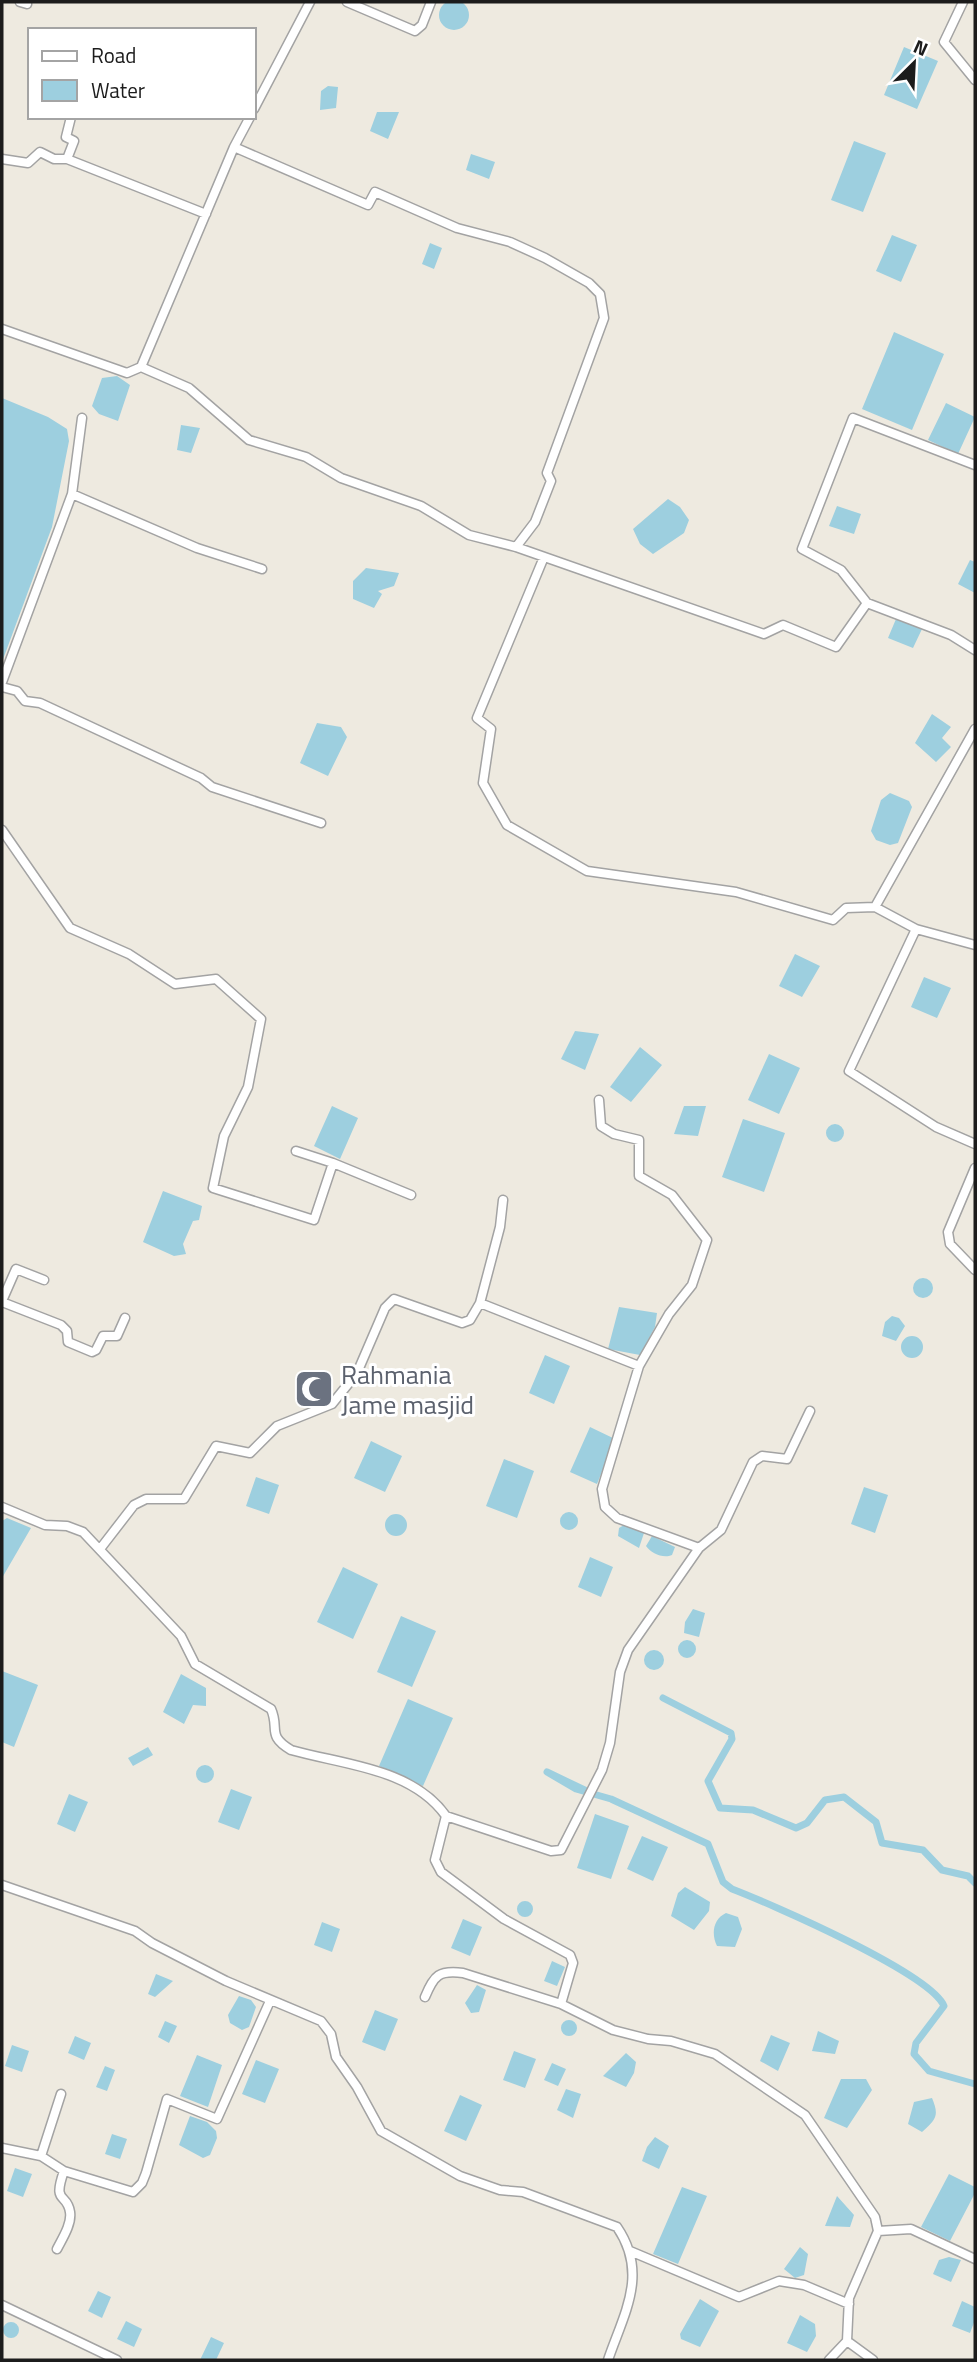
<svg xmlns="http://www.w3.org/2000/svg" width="977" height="2362" font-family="'Titillium Web',sans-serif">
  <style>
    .water { fill: #9dcfdf }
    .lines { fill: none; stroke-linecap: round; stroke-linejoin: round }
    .canal { stroke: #9dcfdf; stroke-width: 7 }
    .minor-casing { stroke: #a3a3a3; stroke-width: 11 }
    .minor { stroke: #fff; stroke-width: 8 }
    .labels { text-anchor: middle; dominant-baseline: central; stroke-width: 6; stroke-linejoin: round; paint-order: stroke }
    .worship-label { font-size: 26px; fill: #5b616d; stroke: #fff; text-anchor: start }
  </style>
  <rect width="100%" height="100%" fill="#eeeae0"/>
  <path class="water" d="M439 15a15 15 0 1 1 30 0a15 15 0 1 1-30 0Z
    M904,47l34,14 -21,48 -33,-14z
    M328,86l10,1 -2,21 -16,2 1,-19z
    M377,112h22l-11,27 -18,-8z
    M854,141l32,12 -23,59 -32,-12z
    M471,154l24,8 -6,17 -23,-9z
    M892,235l25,10 -16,37 -25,-11z
    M430,243l12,5 -8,21 -12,-5z
    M894,332l50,22 -32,76 -50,-21z
    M117,376l13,9 -12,36 -19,-7 -7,-8 10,-28z
    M2,398l46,19 19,12 2,12 -17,86 -50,135z
    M946,403l29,14 -17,37 -30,-14z
    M181,425l19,3 -9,25 -14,-3z
    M668,499l12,8 9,13 -5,13 -31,21 -13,-10 -7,-15z
    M837,506l24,8 -7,20 -25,-8z
    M970,560l5,2v31l-17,-9z
    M366,568l33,5 -5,13 -16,5 4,3 -8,14 -21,-9v-18z
    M896,619l26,10 -9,19 -25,-10z
    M932,714l19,13 -9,11 9,9 -15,15 -21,-19z
    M317,723l24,4 6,10 -19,39 -28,-13z
    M890,793l19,8 3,6 -14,36 -8,2 -14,-5 -5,-9 10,-31z
    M795,954l25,12 -18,31 -23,-11z
    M924,977l27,11 -14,30 -26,-11z
    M575,1031l24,3 -14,36 -24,-11z
    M640,1047l22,18 -31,37 -21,-15z
    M769,1054l31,14 -21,46 -31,-14z
    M332,1106l26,12 -18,41 -26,-13z
    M684,1106h22l-8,30 -24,-2z
    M743,1119l42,14 -21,59 -42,-15z
    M826 1133a9 9 0 1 1 18 0a9 9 0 1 1-18 0Z
    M163,1191l39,15 -3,14 -6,1 -10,23 3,10 -12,2 -31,-14z
    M913 1288a10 10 0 1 1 20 0a10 10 0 1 1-20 0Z
    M619,1307l38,6 -2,14 -15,28 -32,-6z
    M892,1316l7,2 6,8 -9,15 -14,-5 3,-14z
    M901 1347a11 11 0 1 1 22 0a11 11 0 1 1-22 0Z
    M545,1355l25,11 -16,38 -25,-11z
    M590,1427l25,12 -18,45 -27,-12z
    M371,1441l31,15 -17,36 -31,-14z
    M504,1459l30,12 -17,47 -31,-12z
    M256,1477l23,8 -10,29 -23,-8z
    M864,1487l24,8 -13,38 -24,-9z
    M560 1521a9 9 0 1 1 18 0a9 9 0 1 1-18 0Z
    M385 1525a11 11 0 1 1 22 0a11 11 0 1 1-22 0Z
    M7,1518l24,10 -29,50v-57z
    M624,1525l20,8 -5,15 -21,-12 1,-8z
    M652,1536l23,11 -3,8c-9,4 -21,-2 -26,-9z
    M590,1557l23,10 -12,30 -23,-10z
    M343,1567l35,17 -25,55 -36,-17z
    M693,1609l12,4 -6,24 -15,-4 1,-11z
    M401,1616l35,15 -24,56 -35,-15z
    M678 1649a9 9 0 1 1 18 0a9 9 0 1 1-18 0Z
    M644 1660a10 10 0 1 1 20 0a10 10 0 1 1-20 0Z
    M2,1671l36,14 -24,62 -12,-5z
    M181,1674l25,14v18l-13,-1 -9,19 -21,-12z
    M408,1699l45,19 -30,68 -44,-20z
    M148,1747l5,8 -20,11 -5,-8z
    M196 1774a9 9 0 1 1 18 0a9 9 0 1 1-18 0Z
    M231,1789l21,8 -13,33 -21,-8z
    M69,1794l19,8 -13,30 -18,-8z
    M595,1814l34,12 -18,53 -34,-11z
    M642,1836l26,11 -15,34 -26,-12z
    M685,1887l25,15 -1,9 -15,19 -23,-14 7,-23z
    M517 1909a8 8 0 1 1 16 0a8 8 0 1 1-16 0Z
    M726,1913l12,4 4,12 -7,18 -18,-1c-6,-12 -4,-27 9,-33z
    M463,1919l19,8 -12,29 -19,-8z
    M322,1922l18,7 -8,23 -18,-7z
    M552,1961l13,6 -8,19 -13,-5z
    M156,1974l17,7 -18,16 -7,-3z
    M477,1985l9,5 -7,22 -8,1 -6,-10z
    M239,1996l12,4 5,7 -7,20 -7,3 -12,-7 -2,-8z
    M375,2010l23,9 -13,32 -23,-9z
    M561 2028a8 8 0 1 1 16 0a8 8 0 1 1-16 0Z
    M165,2021l12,5 -8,17 -11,-6z
    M818,2031l21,10 -4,13 -23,-3z
    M771,2035l19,8 -12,28 -18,-10z
    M75,2036l16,7 -7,17 -16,-7z
    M12,2045l17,6 -7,21 -17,-6z
    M514,2051l22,8 -11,29 -22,-8z
    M626,2053l10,9 -2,11 -8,14 -23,-11z
    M197,2055l25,10 -14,42 -28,-11z
    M256,2060l23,9 -14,34 -23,-9z
    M552,2063l14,6 -8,17 -14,-6z
    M105,2066l10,4 -8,21 -11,-4z
    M841,2079h25l6,11 -25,38 -23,-10z
    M566,2089l15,5 -8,24 -16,-8z
    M460,2095l22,10 -16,36 -22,-10z
    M932,2098c7,17 5,21 -10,34l-14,-8 6,-22z
    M190,2116l17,6 9,9 1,7 -7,17 -7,3 -24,-13z
    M112,2134l15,5 -7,20 -15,-5z
    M655,2137l14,9 -10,23 -17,-8 5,-14z
    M15,2168l17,6 -9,23 -16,-6z
    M949,2174l26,13v6l-25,48 -29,-14z
    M682,2187l25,9 -29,68 -25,-10z
    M837,2196l17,19 -4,12 -25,-1z
    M800,2247l8,7 -4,21 -9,3 -11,-9z
    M949,2257l12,3 -10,22 -18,-8 6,-14z
    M98,2291l13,6 -9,21 -14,-7z
    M700,2299l19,12 -19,36 -19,-8 -1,-5z
    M962,2301l13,6v13l-5,13 -18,-7z
    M800,2315l15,9 1,12 -9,16 -20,-9z
    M126,2321l16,8 -8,18 -17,-8z
    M3 2330a8 8 0 1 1 16 0a8 8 0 1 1-16 0Z
    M211,2337l13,6 -8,17h-16z"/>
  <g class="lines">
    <path class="canal" d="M663,1698l68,35 1,6 -24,42 12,27 33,2 43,18 11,-5 18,-23 19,-3 32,25 6,21 41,7 19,20 26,6 7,7
      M593,1794l-46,-22 29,17 35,10 97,45 15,38 9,7c39,15 198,84 212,117l-28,37 -2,11 15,17 46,13"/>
    <g class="minor-casing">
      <path id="minor" d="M20,2l7,2
        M347,2l68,29 7,-6 9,-23
        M963,2l-19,40 31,38
        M254,109l56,-107
        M250,117l-16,30 134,58 7,-13 82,36 53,14 35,16 44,25 11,11 4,24 -57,155 4,8 -16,41 -19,25
        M2,159l26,4 12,-11 14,7h13l139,55
        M67,159l7,-18 -8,-4 5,-20
        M2,329l125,44 14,-6 48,21 60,52 57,17 35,21 80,28 48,29 47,12 248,87 19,-9 53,22 31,-44 84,32 24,15
        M141,367l93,-220
        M72,494l125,54 65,21
        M544,557l-67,161 14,11 -8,54 24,42 80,46 149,21 97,28 13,-12 29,-1 100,-178
        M867,603l-26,-33 -39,-21 51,-131 122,47
        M2,682l70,-188 10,-76
        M2,687l15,4 8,10 15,2 161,75 11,9 109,36
        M2,830l68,98 59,26 46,30 41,-5 45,40 -13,68 -24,49 -11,52 101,32 19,-57 -37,-12
        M875,907l41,22 59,16
        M916,929l-67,142 87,56 39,17
        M333,1163l78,32
        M975,1168l-27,64 2,12 25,26
        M2,1301l14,-32 28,11
        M2,1302l59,23 6,6 1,11 24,10 4,-2 7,-14h14l8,-18
        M480,1303l20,-76 3,-27
        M639,1366l-37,123 3,18 12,11 82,30
        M2,1507l43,18 22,1 16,6 98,104 14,28 76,45c9,20 -5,26 20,41 53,15 121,18 155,66l-11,44 6,12 63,47 66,36 3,8 -12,41 52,26 35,9 23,2 44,13 90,61 70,102 3,14 -29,67 -2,43 26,19
        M100,1549l34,-44 12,-6h38l32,-53 34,7 27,-27 55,-22 25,-31 28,-65 9,-9 68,24 8,-3 10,-17 159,63 30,-52 23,-29 15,-45 -35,-45 -33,-19v-36l-25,-6 -13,-8 -2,-26
        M446,1816l105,35 10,-1 41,-80 8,-27 10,-71 8,-22 71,-102 22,-18 32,-68 9,-6 25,3 23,-48
        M2,1885l133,46 17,12 74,38 95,40 10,13 5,23 21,30 24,44 79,45 40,14 23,2 94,35c32,47 7,86 -9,133
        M425,1997c9,-22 14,-27 38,-24l98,31
        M61,2094l-20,62 23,15 69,21 9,-9 4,-10 21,-74 50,20 53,-118
        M2,2148l39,8
        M878,2231l33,-2 64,30
        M57,2249c5,-10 15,-25 13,-37 -3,-20 -18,-7 -6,-41
        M630,2251l109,46 40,-16 25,4 45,19
        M2,2305l115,55
        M829,2360l18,-19"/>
    </g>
    <use href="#minor" class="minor"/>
  </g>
  <defs>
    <g id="mosque-square" transform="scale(2.0125)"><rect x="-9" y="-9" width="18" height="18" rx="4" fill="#6b7280" stroke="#fff"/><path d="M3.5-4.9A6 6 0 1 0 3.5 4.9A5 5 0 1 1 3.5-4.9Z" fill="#fff"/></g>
  </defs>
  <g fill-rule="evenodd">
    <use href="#mosque-square" x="314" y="1389"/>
  </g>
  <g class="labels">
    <g class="worship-label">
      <text x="341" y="1374">Rahmania<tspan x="341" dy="30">Jame masjid</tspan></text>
    </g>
  </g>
  <rect width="977" height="2362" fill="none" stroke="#1c1c1c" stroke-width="7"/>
  <rect x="28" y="28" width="228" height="91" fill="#ffffff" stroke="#a4a4a4" stroke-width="2"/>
  <rect x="42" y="51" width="35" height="10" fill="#ffffff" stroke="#a4a4a4" stroke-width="2"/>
  <text x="91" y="63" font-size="21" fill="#1c1c1c">Road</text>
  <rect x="42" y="80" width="35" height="21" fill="#9dcfdf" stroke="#a4a4a4" stroke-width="2"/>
  <text x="91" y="98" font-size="21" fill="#1c1c1c">Water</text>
  <g transform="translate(914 63) rotate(24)" stroke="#ffffff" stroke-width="5" paint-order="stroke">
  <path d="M0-5L12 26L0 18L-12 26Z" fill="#1c1c1c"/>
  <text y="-10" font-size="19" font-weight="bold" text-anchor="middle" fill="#1c1c1c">N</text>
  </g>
</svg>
